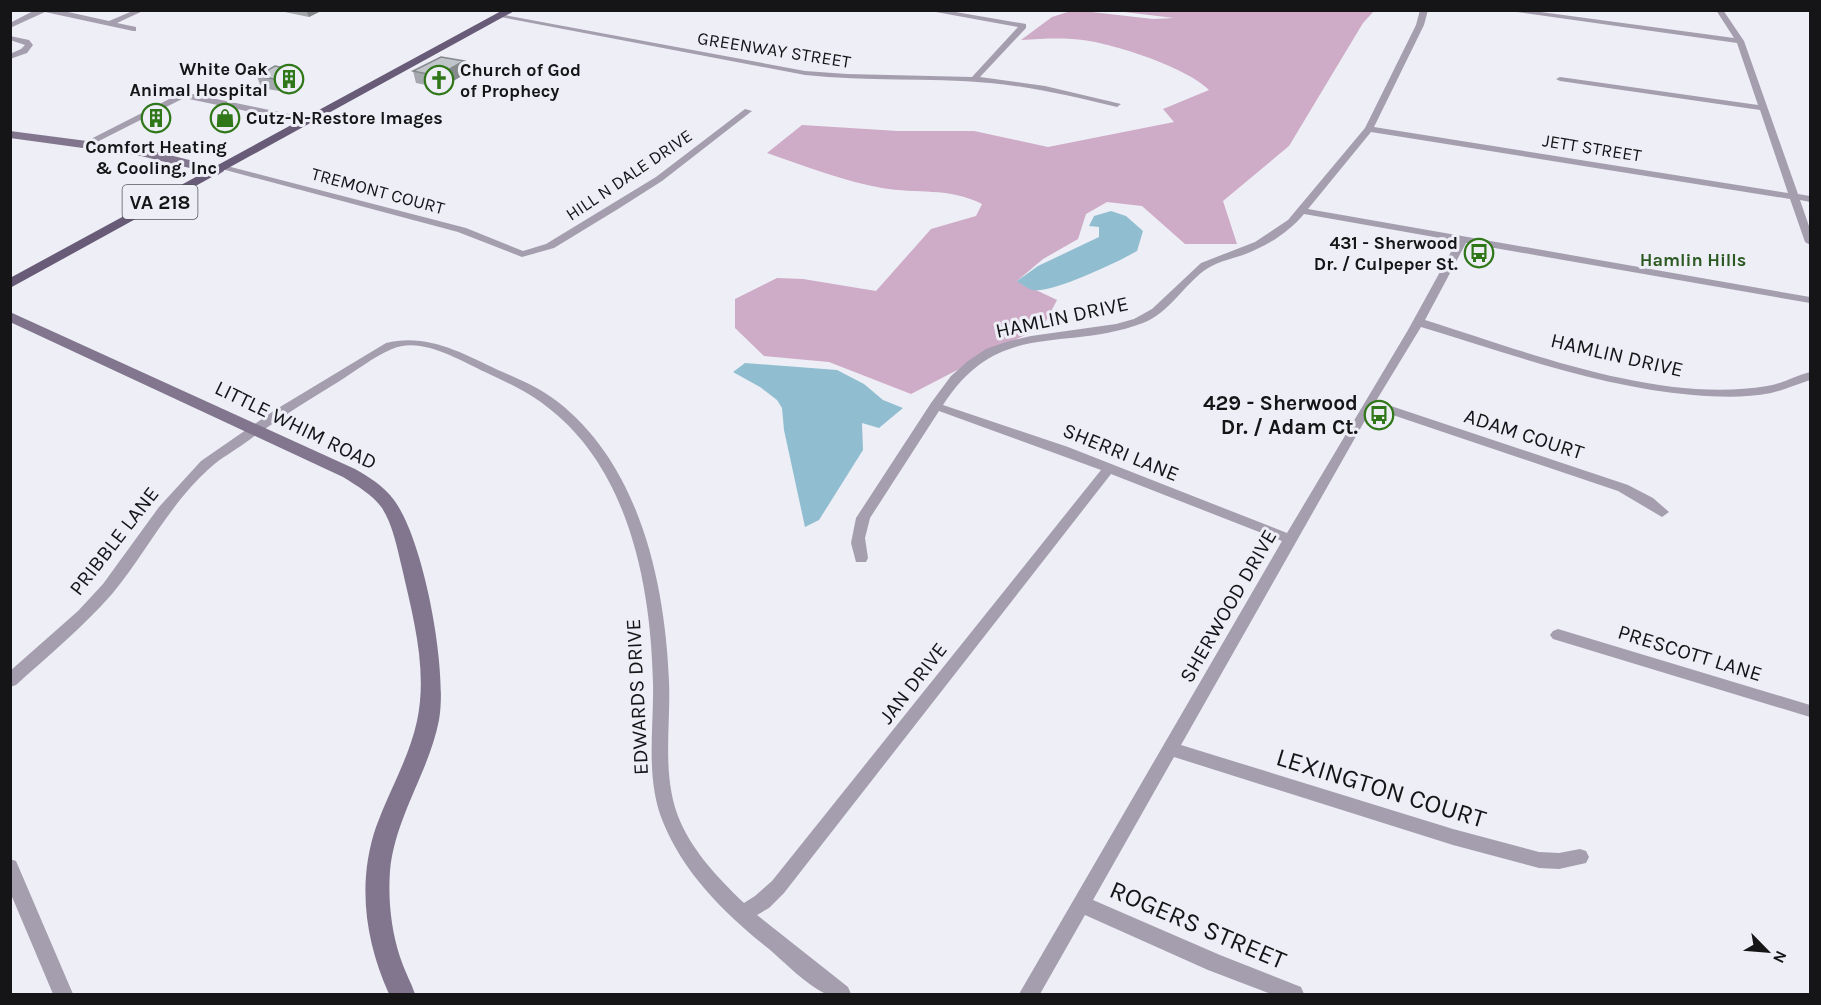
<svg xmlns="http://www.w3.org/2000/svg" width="1821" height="1005" font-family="Karla,sans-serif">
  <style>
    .forest { fill: #ceabc6 }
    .water { fill: #90bed0 }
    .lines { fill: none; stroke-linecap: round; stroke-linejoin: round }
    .street { fill: #a59eae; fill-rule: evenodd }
    .secondary { fill: #81768e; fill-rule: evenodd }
    .primary { fill: #685b77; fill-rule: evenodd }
    .wall { fill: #a5a9ae }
    .shaded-wall { fill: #868a8d }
    .building { fill: #c0c5ca; stroke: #868a8d; stroke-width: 1.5 }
    .labels { text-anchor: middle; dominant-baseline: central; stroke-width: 6; stroke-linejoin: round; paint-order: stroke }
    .far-street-label { font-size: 18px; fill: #151518; stroke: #edeef6 }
    .far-poi-label { font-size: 18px; font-weight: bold; fill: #151518; stroke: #edeef6; text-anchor: end }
    .far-neighbourhood-label { font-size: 18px; font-weight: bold; fill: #2c5921; stroke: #edeef6 }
    .shield { fill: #edeef6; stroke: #56565b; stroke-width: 1.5 }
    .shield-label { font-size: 20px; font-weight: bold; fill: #151518 }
    .street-label { font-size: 21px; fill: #151518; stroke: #edeef6 }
    .poi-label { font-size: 21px; font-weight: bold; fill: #151518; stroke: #edeef6; text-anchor: end }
    .near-street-label { font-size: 26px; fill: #151518; stroke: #edeef6 }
  </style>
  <rect width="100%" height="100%" fill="#edeef6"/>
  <path class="forest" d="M1074,10l79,9 21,-1 -58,-7h258l-11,12 -74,123 -66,55 14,43h-52l-43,-38 -35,-4 -21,12 -8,25 -35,20 -26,22 40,19 -13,25 -133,69 -82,-32 -65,-6 -29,-28v-29l42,-21 26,1 73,12 55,-62 45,-13 6,-12c-33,-17 -65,-10 -100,-16 -39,-7 -77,-22 -115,-35l35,-28 96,6h76l74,16 126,-25 -11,-13 46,-19c-22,-23 -104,-50 -137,-51 -17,-1 -34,0 -51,1l31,-23z"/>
  <path class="water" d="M1111,211l15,5 17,15 -6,20c-17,10 -86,43 -104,39 -5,-1 -12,-6 -16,-9l21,-15 61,-29v-10l-10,-1 5,-10z
    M745,363l92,7 27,14 19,16 20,8 -24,20 -17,-5 1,27 -44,70 -14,7 -21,-97 -2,-22 -5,-8 -17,-13 -27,-15z"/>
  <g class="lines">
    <path class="street" d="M35,10h24l50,11 26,-11h10l-28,13 19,4v4h-3l-88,-19 -35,16v-5z
      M925,10h19l82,14v4l-46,49 65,9 76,18 -4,3c-42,-10 -84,-20 -127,-24 -62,-6 -124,-1 -185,-8l-310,-59 4,-2 306,57 42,3 125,3 46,-50z
      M1420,10h8l-4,15 -50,102 414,66 -28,-83 -200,-29 -4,-2 4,-2 198,28 -21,-62 -235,-33h24l208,28 -18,-28h7l21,31 54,153 12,2v6l-10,-2 10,29v16l-5,-3 -15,-43 -419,-67 -63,77 502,88v6l-344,-60 -41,77c102,32 234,84 342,66 14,-2 28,-10 43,-14v8c-12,4 -26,10 -39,13 -25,5 -52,4 -78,2 -93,-8 -183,-41 -272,-68l-45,74 252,84 25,13 16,14 -7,5 -44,-26 -246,-83 -191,337 272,84 86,23 20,1 21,-4 6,2 3,6 -3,6 -27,6 -20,-1 -86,-23 -279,-88 -81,143 127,55 81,32 3,7h-33l-63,-24 -123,-55 -45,79h-21l263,-453 -171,-67 -327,419 -15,15 -12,7 91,72 3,7c-8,1 -20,2 -27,-1 -17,-8 -40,-31 -55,-44 -43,-34 -85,-75 -106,-127 -18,-44 -9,-93 -10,-139 -2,-95 -23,-210 -102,-273 -20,-17 -43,-27 -66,-38 -26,-12 -64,-36 -93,-23 -19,8 -36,22 -54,33 -31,19 -63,39 -93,61 -11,8 -24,15 -34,24 -41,36 -65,86 -99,127 -29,33 -64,62 -96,91l-6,2v-16l68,-60 25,-27 56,-77 42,-46 74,-51 111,-67c41,-10 76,10 112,27 21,9 42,18 60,32 82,64 107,181 111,279 2,46 -8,96 11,140 14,32 39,58 64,82l11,-7 17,-15 329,-411 -162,-59 -69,107 -5,20 3,20 -2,4h-10l-5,-19 5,-25 75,-115 20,-27 17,-15 18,-12 20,-7 25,-6 85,-12 18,-5 18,-10 49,-46 54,-21 33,-22 77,-92 51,-103zM1304,214l153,27 -49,89 -121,203 -219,-86 -125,-42c56,-87 120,-52 200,-82 26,-10 40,-37 62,-53 12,-8 25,-11 38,-15 24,-9 45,-22 61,-41z
      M10,36l19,4 4,5 -6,8 -17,6v-5l11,-5 4,-4 -15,-5z
      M183,92l125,26 4,3 -4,3 -124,-26 -97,49 -8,-2z
      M745,109l7,2 -90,70 -44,28 -64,39 -32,9 -64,-25 -240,-64 5,-3 243,63 57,23 23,-7 110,-67z
      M1558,629l252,76v12l-257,-78 -3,-4 3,-4z
      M10,859l6,2 57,133h-20l-43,-102z"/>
    <path class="secondary" d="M10,131l131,17 81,20 2,3 -6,4 -77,-19 -131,-18z
      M10,312l345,157c14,8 29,17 39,31 30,40 54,171 45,220 -10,52 -44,97 -49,151 -2,29 1,58 10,86 4,13 11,25 15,37h-26c-24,-53 -32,-111 -13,-167 13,-36 33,-69 41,-106 11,-51 -4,-104 -15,-153 -5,-20 -9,-43 -20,-60 -10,-14 -25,-22 -39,-31l-333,-155z"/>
    <path class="primary" d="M503,10h13l-506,278v-10z"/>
  </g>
  <path class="wall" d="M275,10h48l-14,7z
    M464,61l3,12 -26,15 -25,-5 -3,-12z
    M298,71l5,12 -18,9 -24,-4 -4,-12z"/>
  <path class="shaded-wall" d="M306,10h17l-14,7z
    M464,61l3,12 -26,15 -4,-12z
    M298,71l5,12 -18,9 -5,-12z"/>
  <path class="building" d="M441,57l23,4 -27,15 -24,-5z
    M275,66l23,5 -18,9 -23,-4z"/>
  <defs>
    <g id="building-ring" transform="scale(1.5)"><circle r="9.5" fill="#edeef6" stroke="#30771a" stroke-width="1.5"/><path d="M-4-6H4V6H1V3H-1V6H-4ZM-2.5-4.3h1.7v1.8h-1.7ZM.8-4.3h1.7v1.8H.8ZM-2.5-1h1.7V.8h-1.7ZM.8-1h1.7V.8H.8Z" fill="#30771a"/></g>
    <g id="church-ring" transform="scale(1.5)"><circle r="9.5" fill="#edeef6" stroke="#30771a" stroke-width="1.5"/><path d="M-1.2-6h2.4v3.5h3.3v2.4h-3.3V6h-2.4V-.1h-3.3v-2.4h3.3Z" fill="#30771a"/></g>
    <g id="shop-ring" transform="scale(1.5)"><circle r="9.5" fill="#edeef6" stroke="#30771a" stroke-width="1.5"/><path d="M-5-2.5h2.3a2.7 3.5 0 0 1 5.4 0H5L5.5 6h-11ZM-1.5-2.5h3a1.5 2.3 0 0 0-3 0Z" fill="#30771a"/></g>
    <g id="bus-ring" transform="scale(1.5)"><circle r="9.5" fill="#edeef6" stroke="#30771a" stroke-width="1.5"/><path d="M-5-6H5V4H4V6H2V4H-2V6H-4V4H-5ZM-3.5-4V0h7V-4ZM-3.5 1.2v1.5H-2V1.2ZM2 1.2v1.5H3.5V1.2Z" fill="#30771a"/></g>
  </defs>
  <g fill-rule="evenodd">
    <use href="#building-ring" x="289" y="79"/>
    <use href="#church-ring" x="439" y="80"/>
    <use href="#building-ring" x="156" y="118"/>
    <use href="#shop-ring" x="225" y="118"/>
    <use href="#bus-ring" x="1479" y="253"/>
    <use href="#bus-ring" x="1379" y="415"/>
  </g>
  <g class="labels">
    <g class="far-street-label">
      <text transform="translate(774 50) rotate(9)">GREENWAY STREET</text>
      <text transform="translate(1592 148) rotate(9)">JETT STREET</text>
      <text transform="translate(629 175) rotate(-34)">HILL N DALE DRIVE</text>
      <text transform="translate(378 191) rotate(15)">TREMONT COURT</text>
    </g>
    <g class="far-poi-label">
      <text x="268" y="69">White Oak<tspan x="268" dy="21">Animal Hospital</tspan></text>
      <text x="460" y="70" text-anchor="start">Church of God<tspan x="460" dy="21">of Prophecy</tspan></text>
      <text x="246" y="118" text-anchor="start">Cutz-N-Restore Images</text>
      <text x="156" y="147" text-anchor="middle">Comfort Heating<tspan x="156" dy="21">&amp; Cooling, Inc</tspan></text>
      <text x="1458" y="243">431 - Sherwood<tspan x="1458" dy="21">Dr. / Culpeper St.</tspan></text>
    </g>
    <g class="far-neighbourhood-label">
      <text x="1693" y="260">Hamlin Hills</text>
    </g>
    <rect class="shield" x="122.5" y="185" width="75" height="34" rx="4.5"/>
    <g class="shield-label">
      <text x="160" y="202">VA 218</text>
    </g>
    <g class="street-label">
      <text transform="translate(1062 317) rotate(-12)">HAMLIN DRIVE</text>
      <text transform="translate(1617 355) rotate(13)">HAMLIN DRIVE</text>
      <text transform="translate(296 425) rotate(26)">LITTLE WHIM ROAD</text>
      <text transform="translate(1524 434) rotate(18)">ADAM COURT</text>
      <text transform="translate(1121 452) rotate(22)">SHERRI LANE</text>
      <text transform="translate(114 541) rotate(-52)">PRIBBLE LANE</text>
      <text transform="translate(1228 606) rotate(-60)">SHERWOOD DRIVE</text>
      <text transform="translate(1690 653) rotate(17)">PRESCOTT LANE</text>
      <text transform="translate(913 683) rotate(-52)">JAN DRIVE</text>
      <text transform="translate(637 697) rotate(-93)">EDWARDS DRIVE</text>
    </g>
    <g class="poi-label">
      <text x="1358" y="403">429 - Sherwood<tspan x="1358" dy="24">Dr. / Adam Ct.</tspan></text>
    </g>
    <g class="near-street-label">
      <text transform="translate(1381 788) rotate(17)">LEXINGTON COURT</text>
      <text transform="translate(1198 925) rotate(23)">ROGERS STREET</text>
    </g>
  </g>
  <rect width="1821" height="1005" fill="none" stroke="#151518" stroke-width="24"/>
  <g transform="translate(1767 951) rotate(115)" stroke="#edeef6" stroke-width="4.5" paint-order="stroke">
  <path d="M0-4.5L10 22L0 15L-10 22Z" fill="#151518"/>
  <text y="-9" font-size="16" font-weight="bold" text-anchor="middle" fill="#151518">N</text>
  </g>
</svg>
